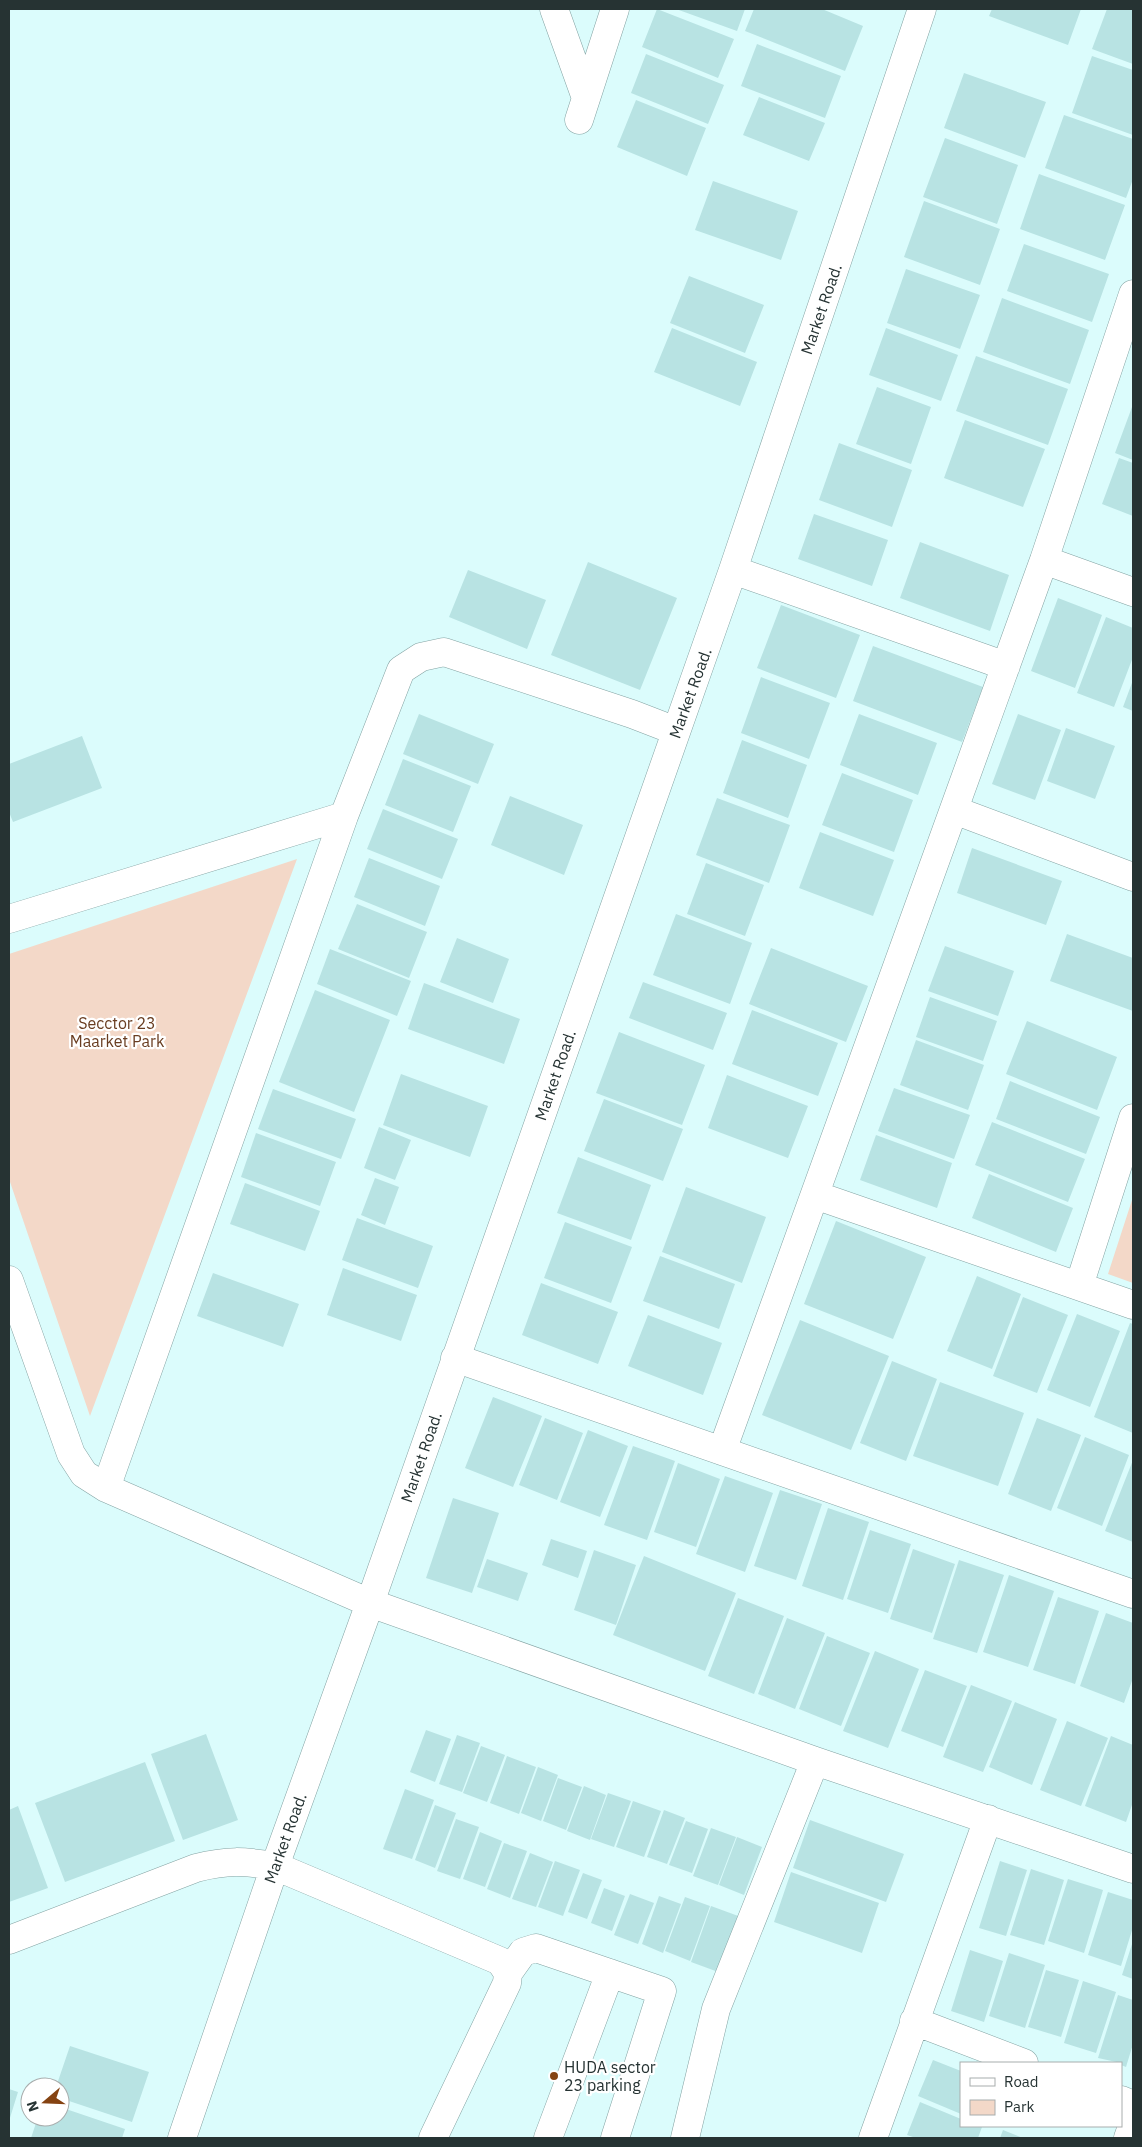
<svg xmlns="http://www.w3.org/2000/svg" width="1142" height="2147" font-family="'IBM Plex Sans',sans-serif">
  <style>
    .green { fill: #f3d8c8 }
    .building { fill: #b8e3e3 }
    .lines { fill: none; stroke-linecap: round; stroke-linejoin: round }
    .minor-casing { stroke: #84a3a3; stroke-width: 29 }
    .minor { stroke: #fff; stroke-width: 28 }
    .poi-dot { fill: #854312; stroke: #fff; stroke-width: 2 }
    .labels { text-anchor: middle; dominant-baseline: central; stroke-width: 4.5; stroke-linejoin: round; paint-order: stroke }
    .street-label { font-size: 16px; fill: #263333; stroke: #fff }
    .park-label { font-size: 16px; fill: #693d21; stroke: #fff }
    .poi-label { font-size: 16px; fill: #263333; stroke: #fff; text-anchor: start }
  </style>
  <rect width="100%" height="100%" fill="#dbfcfc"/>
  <path class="green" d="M297,859l-207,557 -81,-237v-225z
    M1133,1197v86l-25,-9z"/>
  <path class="building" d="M657,9l77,30 -16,39 -76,-31z
    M676,9h69l-8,22z
    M754,9h68l41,17 -18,45 -100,-40z
    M992,9h89l-13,36 -79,-29z
    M1107,9h26v55l-41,-15z
    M757,44l84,32 -16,42 -84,-32z
    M646,54l78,31 -16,39 -77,-31z
    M1092,56l41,14v65l-61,-22z
    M964,73l82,29 -21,56 -81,-30z
    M759,97l66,26 -16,38 -66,-26z
    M636,100l70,28 -19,48 -70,-29z
    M1064,115l69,24v40l-7,19 -81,-30z
    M945,138l73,27 -21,59 -74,-27z
    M1039,174l86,31 -20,55 -85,-31z
    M713,181l85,30 -17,49 -86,-30z
    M924,201l76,28 -20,56 -76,-28z
    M1024,244l85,30 -17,48 -85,-31z
    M906,269l74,26 -20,54 -73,-26z
    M689,276l75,29 -19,48 -75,-30z
    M1002,298l87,32 -19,54 -87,-32z
    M672,328l85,34 -17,44 -86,-34z
    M886,328l72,27 -17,46 -72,-26z
    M976,356l92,33 -20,56 -92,-34z
    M877,387l54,20 -20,57 -55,-20z
    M1132,407l1,1v52l-18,-7z
    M965,420l80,29 -22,58 -79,-29z
    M839,443l73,27 -20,57 -73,-27z
    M1119,458l14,5v53l-31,-12z
    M814,514l74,26 -16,46 -74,-27z
    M920,542l89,33 -19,56 -90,-33z
    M588,562l89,36 -37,92 -89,-35z
    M468,570l78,30 -19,49 -78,-32z
    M1058,598l44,17 -27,73 -44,-17z
    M781,605l79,30 -24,63 -79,-30z
    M1106,617l27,11v29l-19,50 -37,-14z
    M873,646l110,41 -21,55 -109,-41z
    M761,677l69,26 -21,56 -68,-26z
    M1133,680v31l-10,-4z
    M419,714l75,30 -16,40 -75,-30z
    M859,714l78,29 -19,52 -78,-30z
    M1018,714l43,16 -26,70 -43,-16z
    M1066,728l49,18 -20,53 -48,-18z
    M82,736l20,52 -89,34 -4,-10v-48z
    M742,740l65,25 -19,53 -65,-25z
    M403,759l68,27 -18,46 -68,-27z
    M842,773l71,27 -19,52 -72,-27z
    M510,796l73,29 -19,50 -73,-30z
    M717,798l73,27 -21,58 -73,-28z
    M383,809l75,30 -16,40 -75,-30z
    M820,832l74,28 -21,56 -74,-28z
    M972,848l90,33 -16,44 -89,-32z
    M369,858l71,28 -15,40 -71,-29z
    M706,863l58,22 -19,51 -58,-22z
    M357,904l70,28 -18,46 -71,-29z
    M676,914l76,29 -22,61 -77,-29z
    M1067,934l66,24v53l-83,-30z
    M457,938l52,21 -16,44 -53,-21z
    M945,946l69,25 -16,45 -70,-25z
    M771,948l97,38 -22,56 -97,-38z
    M330,949l81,32 -14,35 -80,-32z
    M643,982l84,31 -14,37 -84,-32z
    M424,983l96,36 -16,45 -96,-35z
    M315,990l75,30 -36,92 -75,-30z
    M930,997l67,24 -14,40 -67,-24z
    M752,1010l86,33 -20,53 -86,-32z
    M1027,1021l90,36 -20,53 -91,-36z
    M619,1032l86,33 -23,60 -86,-32z
    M916,1040l68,25 -16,45 -68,-25z
    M401,1074l87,32 -18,51 -87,-32z
    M727,1075l81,31 -20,52 -80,-30z
    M1010,1081l90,36 -14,37 -90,-35z
    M894,1088l76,27 -16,44 -76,-28z
    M273,1089l83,30 -15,40 -83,-30z
    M604,1099l79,30 -20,52 -79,-30z
    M992,1122l93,37 -17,43 -93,-37z
    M379,1127l32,13 -16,40 -31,-12z
    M256,1133l80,29 -16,44 -79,-29z
    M876,1135l76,28 -15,45 -77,-28z
    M578,1157l73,28 -20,55 -74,-27z
    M989,1174l84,34 -17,44 -84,-34z
    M375,1178l24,9 -14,38 -24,-10z
    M245,1183l75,28 -15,40 -75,-27z
    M686,1187l80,30 -24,66 -80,-31z
    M357,1218l76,28 -15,42 -76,-28z
    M836,1221l90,36 -33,82 -89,-35z
    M565,1222l67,25 -21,56 -67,-25z
    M660,1256l75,28 -16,45 -76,-28z
    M343,1268l74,27 -16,46 -74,-26z
    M213,1273l86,31 -16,43 -86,-31z
    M977,1276l44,18 -29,75 -45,-18z
    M541,1283l77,29 -20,52 -76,-29z
    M1023,1297l45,18 -31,78 -44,-17z
    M1077,1314l43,17 -30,76 -43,-17z
    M648,1315l74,28 -19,52 -75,-29z
    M800,1320l89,36 -38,94 -89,-35z
    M1130,1323l3,1v109l-39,-16z
    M892,1361l45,18 -31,82 -46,-18z
    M940,1382l84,31 -26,73 -85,-30z
    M493,1397l49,19 -29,71 -48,-19z
    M545,1418l38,15 -26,67 -38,-15z
    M1037,1418l44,17 -30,76 -43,-17z
    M588,1430l40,16 -28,71 -40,-15z
    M1085,1437l44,18 -27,71 -45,-18z
    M633,1446l42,15 -28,79 -43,-15z
    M1133,1460v82l-28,-11z
    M678,1463l42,16 -24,68 -42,-15z
    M725,1476l48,17 -28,79 -49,-18z
    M780,1490l42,14 -26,76 -42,-14z
    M453,1498l46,15 -27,80 -46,-15z
    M828,1508l41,14 -26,78 -41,-14z
    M870,1530l41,14 -23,69 -41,-14z
    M551,1539l36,12 -9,27 -36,-13z
    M913,1549l42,15 -23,69 -42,-14z
    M594,1550l42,15 -20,60 -42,-15z
    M644,1556l92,37 -31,78 -92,-36z
    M487,1559l41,14 -10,28 -41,-14z
    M959,1560l45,15 -27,78 -44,-14z
    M1009,1575l45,16 -26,76 -45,-15z
    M1058,1597l41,14 -24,73 -42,-14z
    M738,1598l46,18 -30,78 -46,-18z
    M1106,1613l27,10v55l-9,25 -44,-17z
    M787,1618l38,15 -30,76 -37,-15z
    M827,1636l43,17 -29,73 -42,-17z
    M875,1651l44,18 -31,79 -45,-17z
    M925,1670l42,16 -24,61 -42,-16z
    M971,1685l41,16 -29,71 -40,-15z
    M1015,1702l42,17 -25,66 -43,-18z
    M1067,1721l41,17 -27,68 -41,-16z
    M426,1730l25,9 -16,43 -25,-10z
    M206,1734l32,86 -55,20 -32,-86z
    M457,1735l23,8 -18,49 -23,-8z
    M1111,1736l22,9v57l-7,20 -41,-16z
    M481,1746l24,9 -18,47 -24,-9z
    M507,1756l29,11 -17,47 -29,-11z
    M145,1762l30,79 -110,41 -30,-79z
    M538,1767l20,8 -17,46 -20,-8z
    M558,1778l24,9 -16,43 -23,-9z
    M584,1786l22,9 -16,45 -23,-9z
    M405,1789l29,11 -22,59 -29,-10z
    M608,1793l23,8 -17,46 -23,-8z
    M633,1801l28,10 -17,46 -28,-10z
    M435,1805l21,8 -21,55 -20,-8z
    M18,1806l30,82 -39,14v-92z
    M664,1810l21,8 -18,46 -20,-7z
    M456,1819l23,8 -19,52 -23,-8z
    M810,1820l94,34 -18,48 -93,-34z
    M686,1821l22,8 -16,44 -23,-8z
    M711,1828l25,9 -18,48 -25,-9z
    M480,1832l22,9 -17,46 -22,-8z
    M737,1837l25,10 -18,48 -25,-10z
    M504,1843l23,8 -17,47 -23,-9z
    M530,1853l23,9 -17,45 -24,-8z
    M555,1861l25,9 -17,46 -25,-9z
    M1000,1861l27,9 -21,66 -27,-8z
    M1031,1869l33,11 -20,65 -34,-10z
    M791,1872l88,31 -17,50 -88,-31z
    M583,1873l19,7 -15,39 -19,-7z
    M1068,1879l35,11 -19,63 -36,-12z
    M604,1888l21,8 -13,35 -21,-8z
    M1108,1892l25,8v27l-12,39 -33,-11z
    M630,1894l24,9 -16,41 -24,-9z
    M659,1896l22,8 -18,49 -21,-9z
    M685,1897l25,9 -20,55 -25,-10z
    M711,1906l30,11 -20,56 -30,-11z
    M1133,1941v38l-11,-4z
    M970,1950l33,11 -19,61 -33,-11z
    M1009,1953l36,12 -20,63 -36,-12z
    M1046,1970l33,10 -18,57 -33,-10z
    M1083,1981l33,11 -20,61 -32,-10z
    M1118,1995l15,5v44l-7,23 -5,-2v-2l-23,-5z
    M70,2046l79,26 -17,50 -72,-24v-11h-4z
    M933,2060l28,11v43l-43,-18z
    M9,2089l9,3 -9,29z
    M920,2102l41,17v7l21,1 -4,11h-62l-9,-3z
    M60,2107l65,22 -3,9h-91l7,-21h22z
    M1003,2130l20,8h-23z"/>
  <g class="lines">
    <g class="minor-casing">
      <path id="minor" d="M554,9l32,89
        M579,120l36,-111
        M1044,560l89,32
        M733,570l273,96
        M954,810l179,67
        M9,919l335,-103
        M815,1195l318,110
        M9,1280l62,174 13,20 22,14 264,115 445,158 318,108
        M1079,1286l54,-168
        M455,1358l678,236
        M722,1451l322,-891 89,-266
        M106,1488l238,-672 57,-146 20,-13 23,-5 188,62 44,17
        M9,1940l187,-72c32,-8 47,-7 79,-2l225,95 8,12 -1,10 -74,155
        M508,1973l15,-21 13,-4 126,43 -47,147
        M914,2021l110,42
        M1121,2100l12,5
        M182,2138l93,-272 95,-263 363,-1033 189,-561
        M548,2138l62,-165
        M685,2138l31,-129 99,-248
        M873,2138l115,-319
        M1128,2138l5,-14"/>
    </g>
    <use href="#minor" class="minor"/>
  </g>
  <circle class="poi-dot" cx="554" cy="2076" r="5"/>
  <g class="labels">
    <g class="street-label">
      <text transform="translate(821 309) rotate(-71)">Market Road.</text>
      <text transform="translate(690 693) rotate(-70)">Market Road.</text>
      <text transform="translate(555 1075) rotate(-71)">Market Road.</text>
      <text transform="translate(421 1457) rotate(-71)">Market Road.</text>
      <text transform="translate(285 1838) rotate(-70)">Market Road.</text>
    </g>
    <g class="park-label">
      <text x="117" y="1023">Secctor 23<tspan x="117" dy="18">Maarket Park</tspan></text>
    </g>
    <g class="poi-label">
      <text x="564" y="2067">HUDA sector<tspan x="564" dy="18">23 parking</tspan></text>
    </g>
  </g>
  <rect width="1142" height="2147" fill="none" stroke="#263333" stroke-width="20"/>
  <rect x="960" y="2062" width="162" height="65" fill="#ffffff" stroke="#a8adad"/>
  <rect x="970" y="2078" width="25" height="8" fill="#ffffff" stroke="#a8adad"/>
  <text x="1004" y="2087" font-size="15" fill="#263333">Road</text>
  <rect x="970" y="2100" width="25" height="15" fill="#f3d8c8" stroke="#a8adad"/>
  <text x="1004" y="2112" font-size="15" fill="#263333">Park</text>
  <g transform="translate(45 2102) rotate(251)"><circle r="24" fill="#ffffff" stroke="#a8adad"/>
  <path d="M0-4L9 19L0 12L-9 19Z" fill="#854312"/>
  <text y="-8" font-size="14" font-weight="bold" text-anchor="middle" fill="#263333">N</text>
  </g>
</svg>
